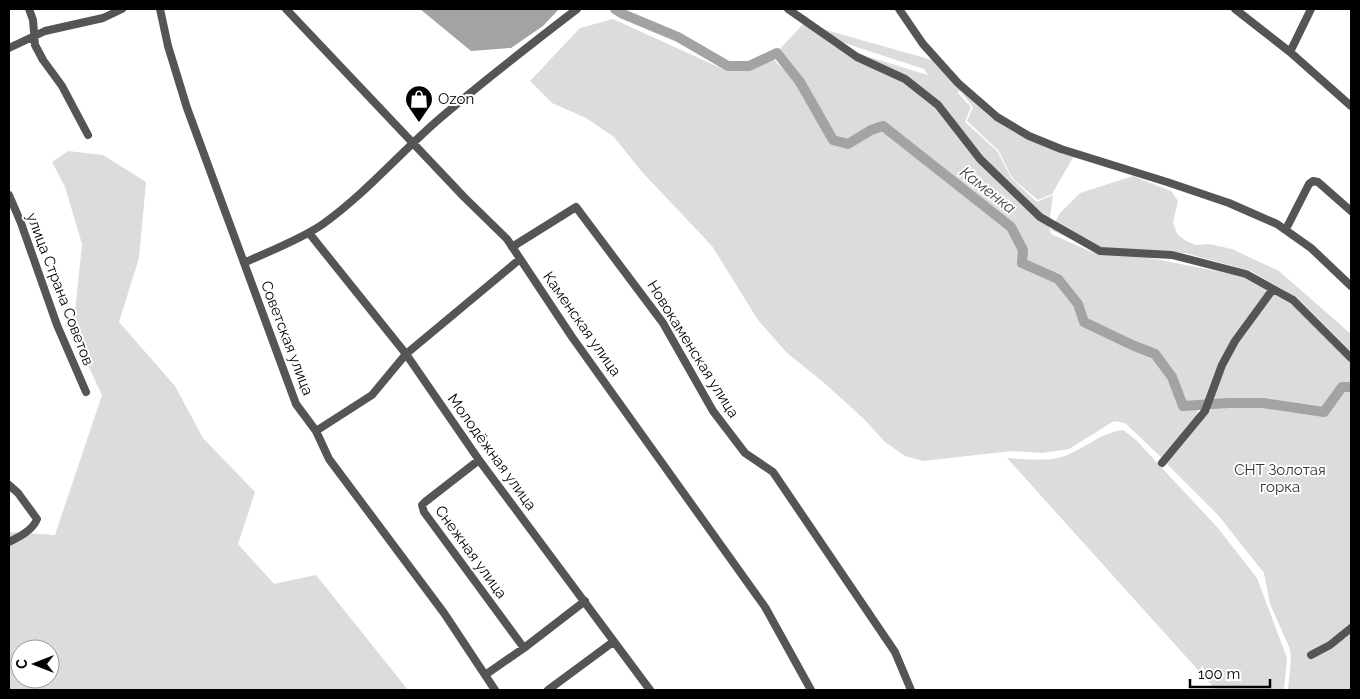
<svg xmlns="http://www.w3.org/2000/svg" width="1360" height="699" font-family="Raleway,sans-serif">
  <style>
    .green { fill: #dcdcdc; fill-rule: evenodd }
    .water { fill: #a3a3a3 }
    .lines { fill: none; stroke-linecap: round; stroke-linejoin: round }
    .river { stroke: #a3a3a3; stroke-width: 10 }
    .minor { stroke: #555; stroke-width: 8 }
    .labels { text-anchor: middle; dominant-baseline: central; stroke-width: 4; stroke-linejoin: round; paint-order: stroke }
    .poi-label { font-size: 15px; fill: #000; stroke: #fff; text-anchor: start }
    .street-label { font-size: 15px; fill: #000; stroke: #fff }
    .park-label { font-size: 15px; fill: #333; stroke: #fff }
    .water-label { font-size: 16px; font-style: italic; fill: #444; stroke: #fff }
  </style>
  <rect width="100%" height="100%" fill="#fff"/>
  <path class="green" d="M613,19l112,51 26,-1 23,-9 24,24 31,59 20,5 24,-15 10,-4 126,99 11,22 -1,15 37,15 21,25 6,18 49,24 22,8 16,24 11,28 18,1 -3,9 -33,42 -38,-36 -11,-2 -45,28 -27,4 -30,-2 -89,10 -18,-5 -20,-14 -21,-23 -42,-38 -35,-28 -29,-33 -46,-74 -70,-74 -28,-35 -28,-19 -34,-15 -22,-22 50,-53z
    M805,22l10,8h11l106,30 27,25 31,32 43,23 41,16 -22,38 -14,6 -25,-21 -15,-29 -31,-29 6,-14 -13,-16 -3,1 14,15 -6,15 32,29 15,28 25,23 16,-7 -4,30 2,9 43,19 51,4 71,14 38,8 33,13 -36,-21 -66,-18 -91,-4 -43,-19 9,-17 20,-20 53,-17 38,15 7,10 -5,21 4,12 9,7 10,4 13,-1 23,5 47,22 72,63v51h-9l-19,25 -60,-9 -79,4 -10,-27 -16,-27 -25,-8 -46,-23 -7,-19 -20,-23 -35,-16 1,-12 -12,-24 -130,-102 -13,2 -23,14 -14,-3 -32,-59 -24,-27zM832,39l92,30 4,6 -92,-28 -6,-4z
    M68,151l35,4 43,27 -7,76 -20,64 56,64 28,52 52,54 -17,52 36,40 42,-9 92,115h-399v-158l46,3 47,-140 -29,-62 9,-89 -17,-57 -13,-25zM20,649h30v30h-30z
    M1343,388l8,1v301h-63l3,-32 -1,-9 -20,-45 -6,-31 -46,-58 -52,-52 33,-42 13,-12c38,-4 74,-2 111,4z
    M1123,430l12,9 82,88 40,51 30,80 -3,32h-68l-209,-232c14,1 39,3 51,0 24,-6 40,-25 65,-28z"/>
  <path class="water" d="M420,9h139l-16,17 -32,22 -40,3z"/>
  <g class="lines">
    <path class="river" d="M615,9l8,5 55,23 50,29h21l28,-13 23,29 33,58 15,4 23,-14 12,-4 128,101 12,23 -1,13 36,16 20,25 6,18 48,23 23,9 17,23 11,29 46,-3h34l61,9 18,-25h9"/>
    <path class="minor" d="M29,9l4,11 2,25 8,15 19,26 26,49
      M160,9l8,37 19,62 109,296 20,27 13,28 115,154 51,77
      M286,9l178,188 43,42 65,98 193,270 46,83
      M788,9l69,48 48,22 33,26 42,54 60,58 60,34 72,4 74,19 47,26 58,58
      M899,9l24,35 35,39 39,34 32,19 32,13 106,33 62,21 48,21 34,24 40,38
      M1235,9l55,43 61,54
      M9,48l36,-17 58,-13 19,-9
      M1290,52l21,-43
      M9,195l12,28 36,102 29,67
      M1286,229l23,-45 4,-3 5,1 33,29
      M309,233l97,121 73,106 171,230
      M512,247l64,-40 87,116 50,88 32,42 28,19 122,180 16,38
      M244,263c25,-12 56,-23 79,-39 42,-30 76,-70 115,-104 45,-39 92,-75 139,-111
      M316,431l56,-36 34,-41 114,-95
      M479,460l-54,42 -3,3 2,7 100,136
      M1162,463l43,-52 17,-46 13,-24 38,-52
      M9,485l9,8 19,26c-4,11 -18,18 -28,23
      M1311,655l19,-10 21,-17
      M485,675l39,-27 61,-47
      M548,690l65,-48"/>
  </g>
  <defs>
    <g id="shop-pin" transform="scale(1.4375)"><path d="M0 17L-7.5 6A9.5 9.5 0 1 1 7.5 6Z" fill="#000" stroke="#fff"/><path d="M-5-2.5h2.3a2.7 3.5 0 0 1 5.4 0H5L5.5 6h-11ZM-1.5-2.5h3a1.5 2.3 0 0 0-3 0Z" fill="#fff"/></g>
  </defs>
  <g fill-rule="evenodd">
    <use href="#shop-pin" x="419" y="99"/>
  </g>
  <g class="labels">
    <g class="poi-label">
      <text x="438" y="99">Ozon</text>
    </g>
    <g class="street-label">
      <text transform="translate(60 289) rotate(69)">улица Страна Советов</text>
      <text transform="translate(582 324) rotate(55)">Каменская улица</text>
      <text transform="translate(287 338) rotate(69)">Советская улица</text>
      <text transform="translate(693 349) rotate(58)">Новокаменская улица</text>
      <text transform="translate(492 452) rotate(54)">Молодёжная улица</text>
      <text transform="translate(471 552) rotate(54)">Снежная улица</text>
    </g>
    <g class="park-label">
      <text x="1280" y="470">СНТ Золотая<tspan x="1280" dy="17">горка</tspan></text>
    </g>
    <g class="water-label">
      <text transform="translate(988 190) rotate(38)">Каменка</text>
    </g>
  </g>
  <rect width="1360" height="699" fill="none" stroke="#000000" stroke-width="20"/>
  <g transform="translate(35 664) rotate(270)"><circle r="24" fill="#ffffff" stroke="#999999"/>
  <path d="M0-4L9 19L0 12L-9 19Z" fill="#000000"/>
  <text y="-8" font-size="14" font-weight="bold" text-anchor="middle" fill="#000000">С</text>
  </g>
  <path d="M1190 679v8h80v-8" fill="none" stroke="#000000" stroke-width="2.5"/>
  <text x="1198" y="679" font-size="15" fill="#000000" stroke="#ffffff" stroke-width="4" paint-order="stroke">100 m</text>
</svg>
